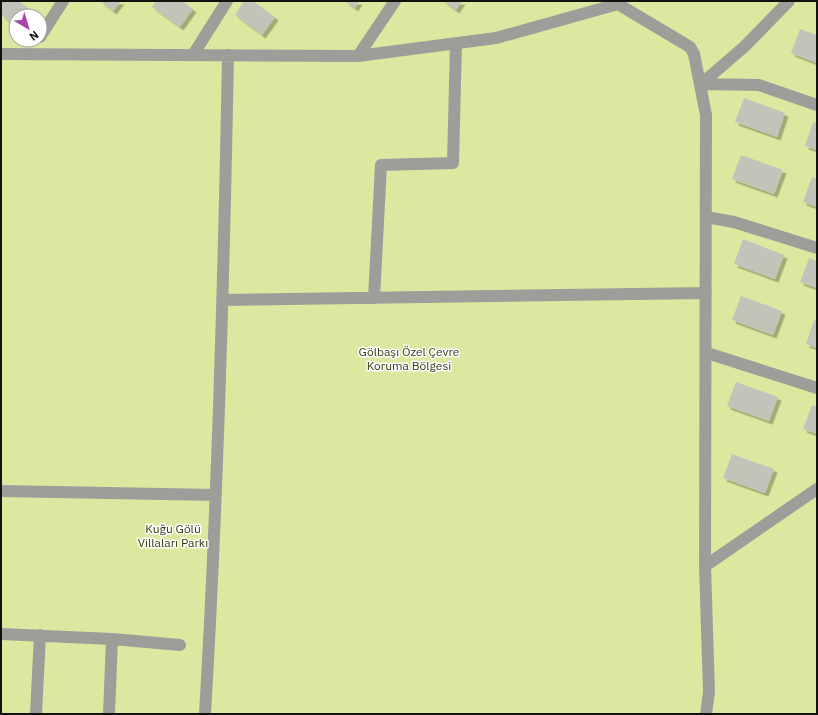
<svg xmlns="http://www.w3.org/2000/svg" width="818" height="715" font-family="'IBM Plex Sans',sans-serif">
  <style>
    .green { fill: #dce89f; fill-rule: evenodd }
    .building { fill: #c1c4b9; filter: url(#shadow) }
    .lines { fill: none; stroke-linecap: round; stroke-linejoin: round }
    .minor { stroke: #9d9e9a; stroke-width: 12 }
    .labels { text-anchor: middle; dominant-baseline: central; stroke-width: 3; stroke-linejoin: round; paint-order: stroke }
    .park-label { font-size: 12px; fill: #363b10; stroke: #fff }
  </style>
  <defs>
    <filter id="shadow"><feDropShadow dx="3.5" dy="3.5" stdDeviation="0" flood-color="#0004"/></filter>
  </defs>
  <rect width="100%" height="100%" fill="#f0f2e7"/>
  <path class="green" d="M1,1h816v713h-816zM16,16h24v24h-24z"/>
  <path class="building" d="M1,1h18l8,6 -7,9h-4l-2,9 -13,-10z
    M100,1h21l-8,10z
    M156,1h26l11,8 -13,18 -28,-20z
    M244,1h9l22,16 -13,18 -27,-20z
    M345,1h14l-4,7z
    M443,1h19l-6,9z
    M800,29l17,6v28l-26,-10z
    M744,98l41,15 -8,24 -42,-15z
    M813,122l4,1v27l-12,-4z
    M741,155l42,15 -9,24 -42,-15z
    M812,177l5,2v28l-14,-5z
    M743,239l41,16 -9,24 -41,-15z
    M809,258l8,3v27l-17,-6z
    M741,296l41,15 -9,24 -41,-15z
    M814,320l3,1v27l-11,-4z
    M736,382l42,15 -9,24 -42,-15z
    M812,405l5,2v27l-14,-5z
    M732,454l42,15 -9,24 -42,-15z"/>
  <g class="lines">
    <path class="minor" d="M40,37l23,-36
      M1,54l357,2 138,-18 122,-34 72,43 4,7 12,61 -1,451 4,126 -3,22
      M193,55l34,-54
      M358,56l37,-55
      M701,84l43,-37 45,-46
      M701,84l58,1 58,20
      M706,217l28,5 83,26
      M374,298l7,-133 72,-2 3,-120
      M223,300l483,-7
      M707,353l110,35
      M1,491l215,4
      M705,566l112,-77
      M1,634l111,5 68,6
      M36,714l4,-79
      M109,714l3,-75
      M205,714c13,-220 19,-439 23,-659"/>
  </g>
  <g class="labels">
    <g class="park-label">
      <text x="409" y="351">Gölbaşı Özel Çevre<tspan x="409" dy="14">Koruma Bölgesi</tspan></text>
      <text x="173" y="528">Kuğu Gölü<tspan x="173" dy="14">Villaları Parkı</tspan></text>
    </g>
  </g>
  <rect width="818" height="715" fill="none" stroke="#11110e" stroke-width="4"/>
  <g transform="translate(28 28) rotate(142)"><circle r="19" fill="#ffffff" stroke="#a0a09f"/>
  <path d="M0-3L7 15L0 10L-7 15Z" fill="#a644ab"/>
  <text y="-6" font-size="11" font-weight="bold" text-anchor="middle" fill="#11110e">N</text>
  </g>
</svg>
